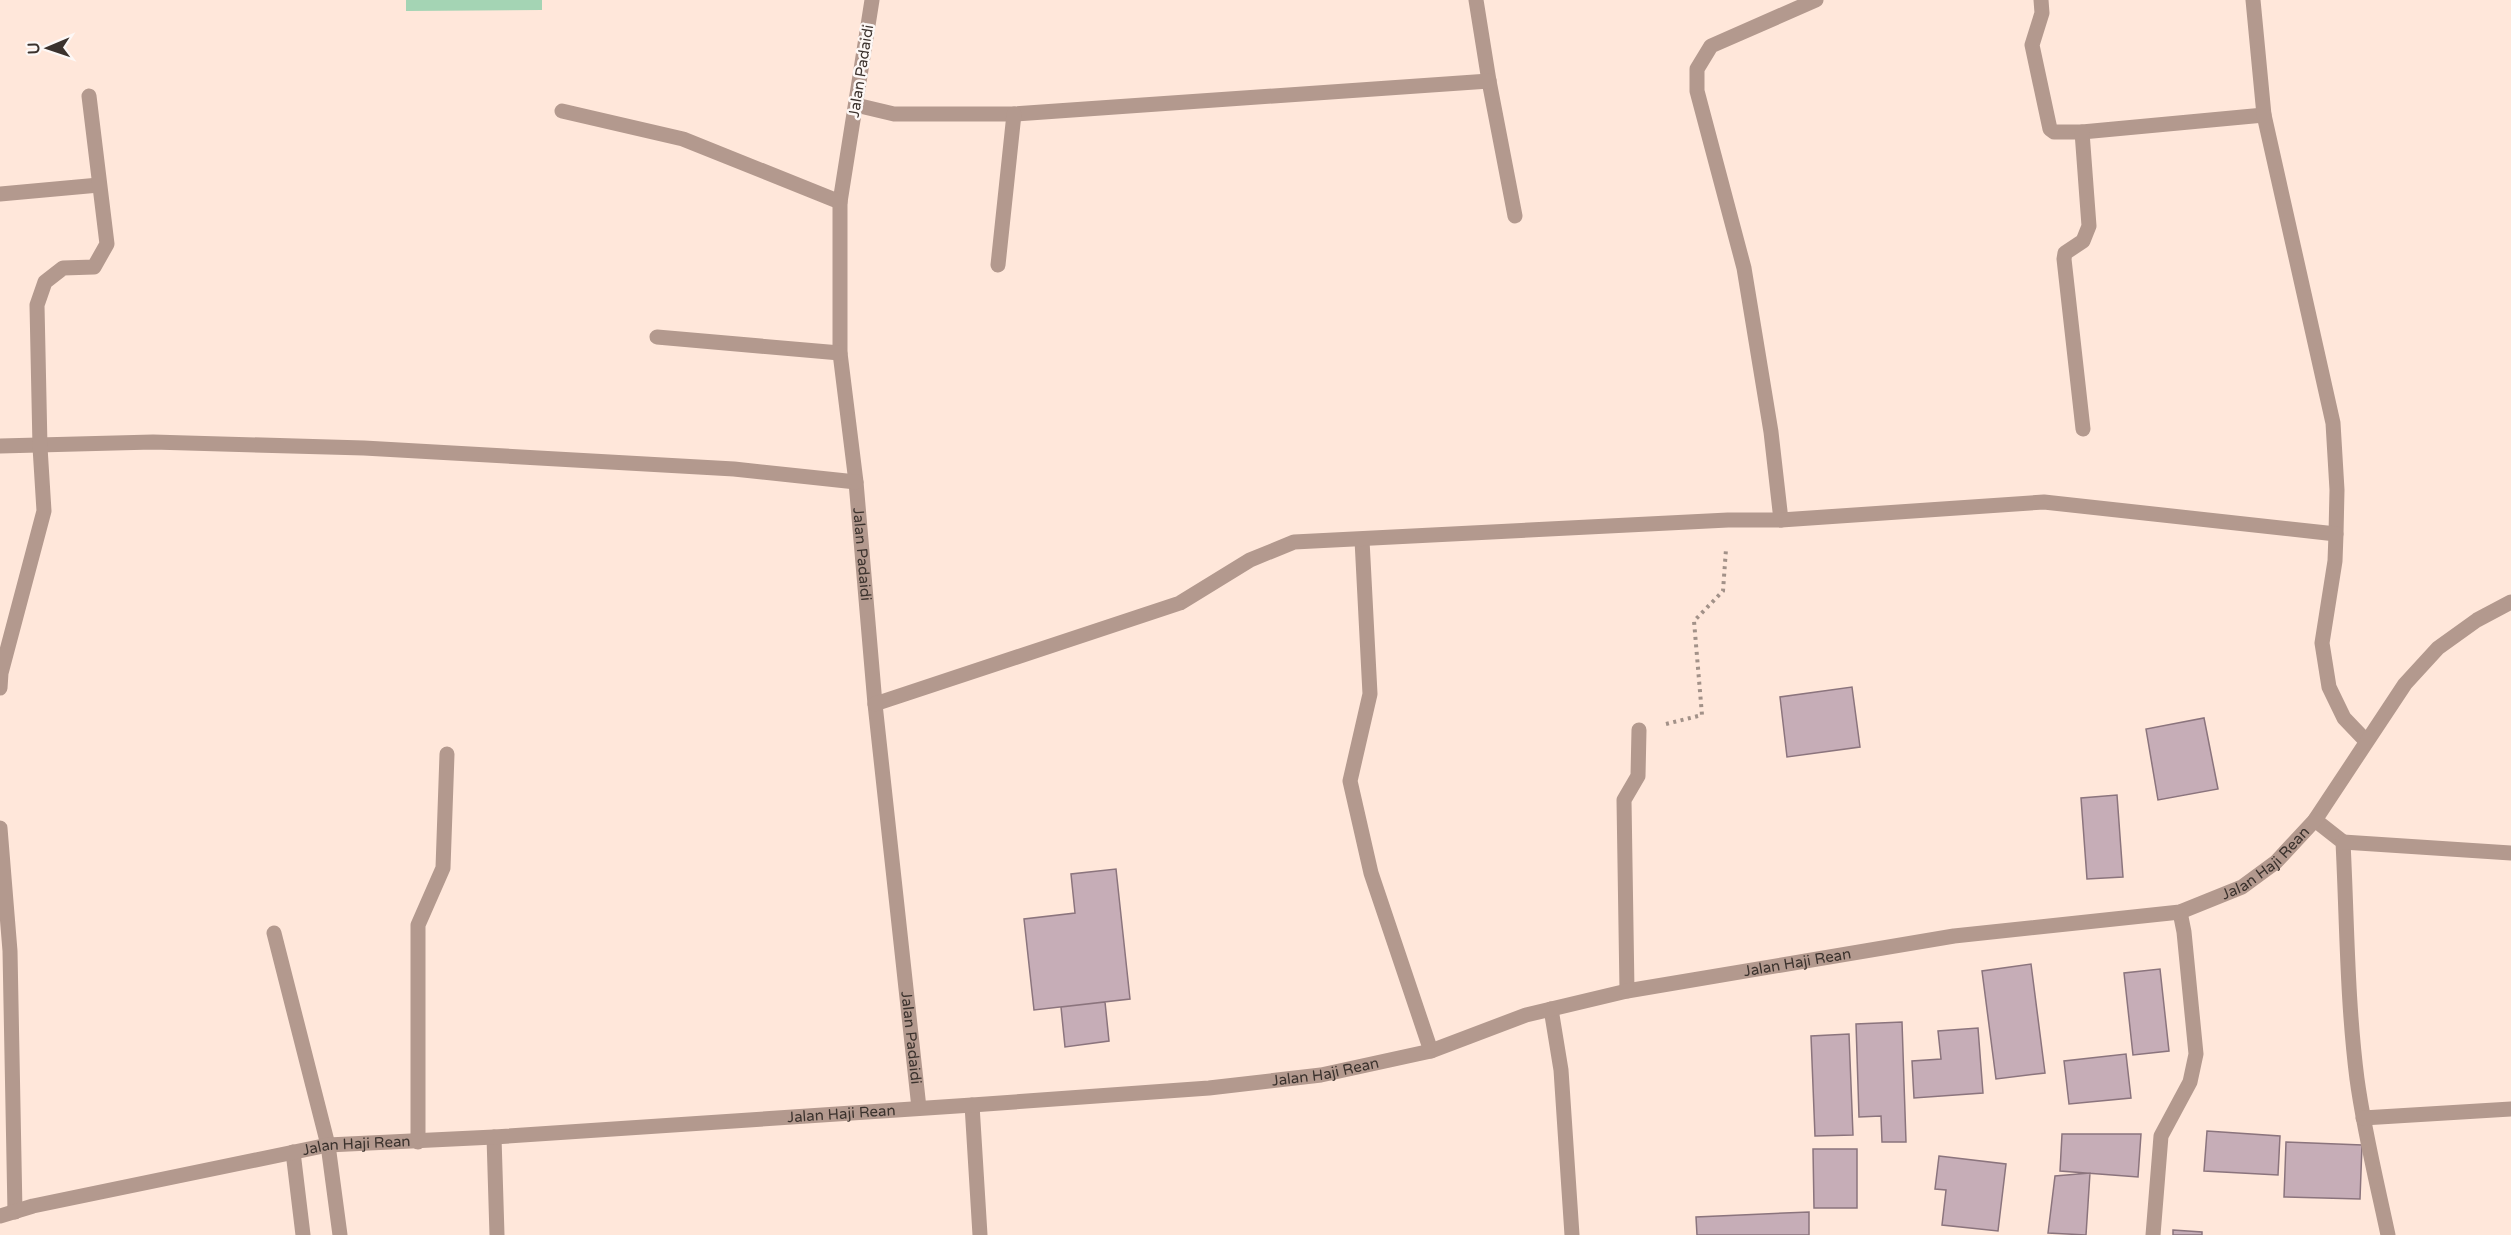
<svg xmlns="http://www.w3.org/2000/svg" width="2511" height="1235" font-family="'Varela Round',sans-serif">
  <style>
    .green { fill: #a4d4b4 }
    .building { fill: #c6adb7; stroke: #8b747d; stroke-width: 1.5 }
    .lines { fill: none; stroke-linecap: round; stroke-linejoin: round }
    .path { stroke: #a29188; stroke-width: 4; stroke-dasharray: 3 4.5; stroke-linecap: butt }
    .minor { stroke: #b3998e; stroke-width: 15 }
    .tertiary { stroke: #b3998e; stroke-width: 15 }
    .labels { text-anchor: middle; dominant-baseline: central; stroke-width: 5; stroke-linejoin: round; paint-order: stroke }
    .street-label { font-size: 15px; fill: #3b322d; stroke: #fdf8f6 }
  </style>
  <rect width="100%" height="100%" fill="#ffe7da"/>
  <path class="green" d="M406,0h136v10l-136,1z"/>
  <path class="building" d="M1852,687l8,60 -73,10 -7,-60z
    M2204,718l14,71 -60,11 -12,-71z
    M2117,795l6,82 -36,2 -6,-81z
    M1116,869l14,130 -96,11 -10,-91 51,-6 -4,-39z
    M2031,964l14,109 -49,6 -14,-108z
    M2160,969l9,82 -36,4 -9,-82z
    M1105,1002l4,39 -44,6 -4,-40z
    M1902,1022l4,120h-24l-1,-26 -22,1 -3,-93z
    M1978,1028l5,65 -69,5 -2,-37 29,-2 -3,-28z
    M1849,1034l4,101 -38,1 -4,-100z
    M2126,1054l5,44 -62,6 -5,-43z
    M2207,1131l73,5 -2,39 -74,-4z
    M2062,1134h79l-3,43 -78,-6z
    M2286,1142l76,3 -2,54 -76,-2z
    M1813,1149h44v59h-43z
    M1939,1156l67,8 -8,67 -56,-6 4,-35 -11,-1z
    M2090,1173l-4,62 -38,-2 7,-57z
    M1809,1212v23h-112l-1,-18z
    M2173,1230l29,2v3h-29z"/>
  <g class="lines">
    <path class="path" d="M1666,724l36,-9 -8,-94 29,-30 3,-42"/>
    <g class="minor">
      <path id="s1" d="M872,0l-32,202v151l16,129 19,222 44,404"/>
      <path d="M1476,0l13,81 26,135"/>
      <path d="M2041,0l1,13 -10,32 18,84 4,3h28l182,-17"/>
      <path d="M2253,0l11,115 69,308 4,67 -1,44"/>
      <path d="M856,105l38,9h120l475,-33"/>
      <path d="M562,111l121,28 157,63"/>
      <path d="M2082,132l7,94 -6,15 -18,12 -1,6 19,170"/>
      <path d="M0,194l99,-9"/>
      <path d="M998,265l16,-151"/>
      <path d="M657,337l183,16"/>
      <path d="M0,446l153,-4 211,6 370,21 122,13"/>
      <path d="M1781,520l-10,-88 -27,-164 -47,-177v-22l14,-23 105,-46"/>
      <path d="M1362,540l8,154 -20,87 21,92 60,178"/>
      <path d="M0,688l1,-15 43,-162 -4,-64 -3,-142 8,-23 18,-14 31,-1 13,-23 -18,-148"/>
      <path d="M875,704l305,-101 70,-43 44,-18 434,-22h53l263,-18 292,32 -1,27 -13,82 7,44 15,31 22,23"/>
      <path d="M2315,820l28,22c4,79 4,159 14,237 7,52 20,104 31,156"/>
      <path d="M0,828l10,123 5,261"/>
      <path d="M2343,842l168,11"/>
      <path d="M274,933l54,212 12,90"/>
      <path d="M1627,991l-3,-191 14,-24 1,-46"/>
      <path d="M1551,1009l10,61 11,165"/>
      <path d="M972,1105l8,130"/>
      <path d="M2363,1118l148,-9"/>
      <path d="M494,1137l3,98"/>
      <path d="M418,1142v-217l25,-57 4,-114"/>
      <path d="M293,1152l10,83"/>
      <path d="M2153,1235l8,-99 29,-54 6,-28 -12,-122 -4,-20"/>
    </g>
    <path class="tertiary" id="s2" d="M0,1216l33,-10 295,-61 166,-8 478,-32 237,-17 112,-13 110,-24 95,-36 101,-24 327,-55 226,-24 62,-25 34,-25 39,-42 90,-136 33,-36 39,-28 34,-18"/>
  </g>
  <g class="labels">
    <g class="street-label">
      <text transform="translate(861 71) rotate(-81)">Jalan Padaidi</text>
      <text stroke="none"><textPath href="#s1" startOffset="558">Jalan Padaidi</textPath></text>
      <text stroke="none"><textPath href="#s2" startOffset="2308">Jalan Haji Rean</textPath></text>
      <text stroke="none"><textPath href="#s2" startOffset="1822">Jalan Haji Rean</textPath></text>
      <text stroke="none"><textPath href="#s1" startOffset="1044">Jalan Padaidi</textPath></text>
      <text stroke="none"><textPath href="#s2" startOffset="1336">Jalan Haji Rean</textPath></text>
      <text stroke="none"><textPath href="#s2" startOffset="850">Jalan Haji Rean</textPath></text>
      <text stroke="none"><textPath href="#s2" startOffset="364">Jalan Haji Rean</textPath></text>
    </g>
  </g>
  <g transform="translate(48 48) rotate(268)" stroke="#fdf8f6" stroke-width="4.5" paint-order="stroke">
  <path d="M0-4.5L10 22L0 15L-10 22Z" fill="#3b322d"/>
  <text y="-9" font-size="16" font-weight="bold" text-anchor="middle" fill="#3b322d">U</text>
  </g>
</svg>
